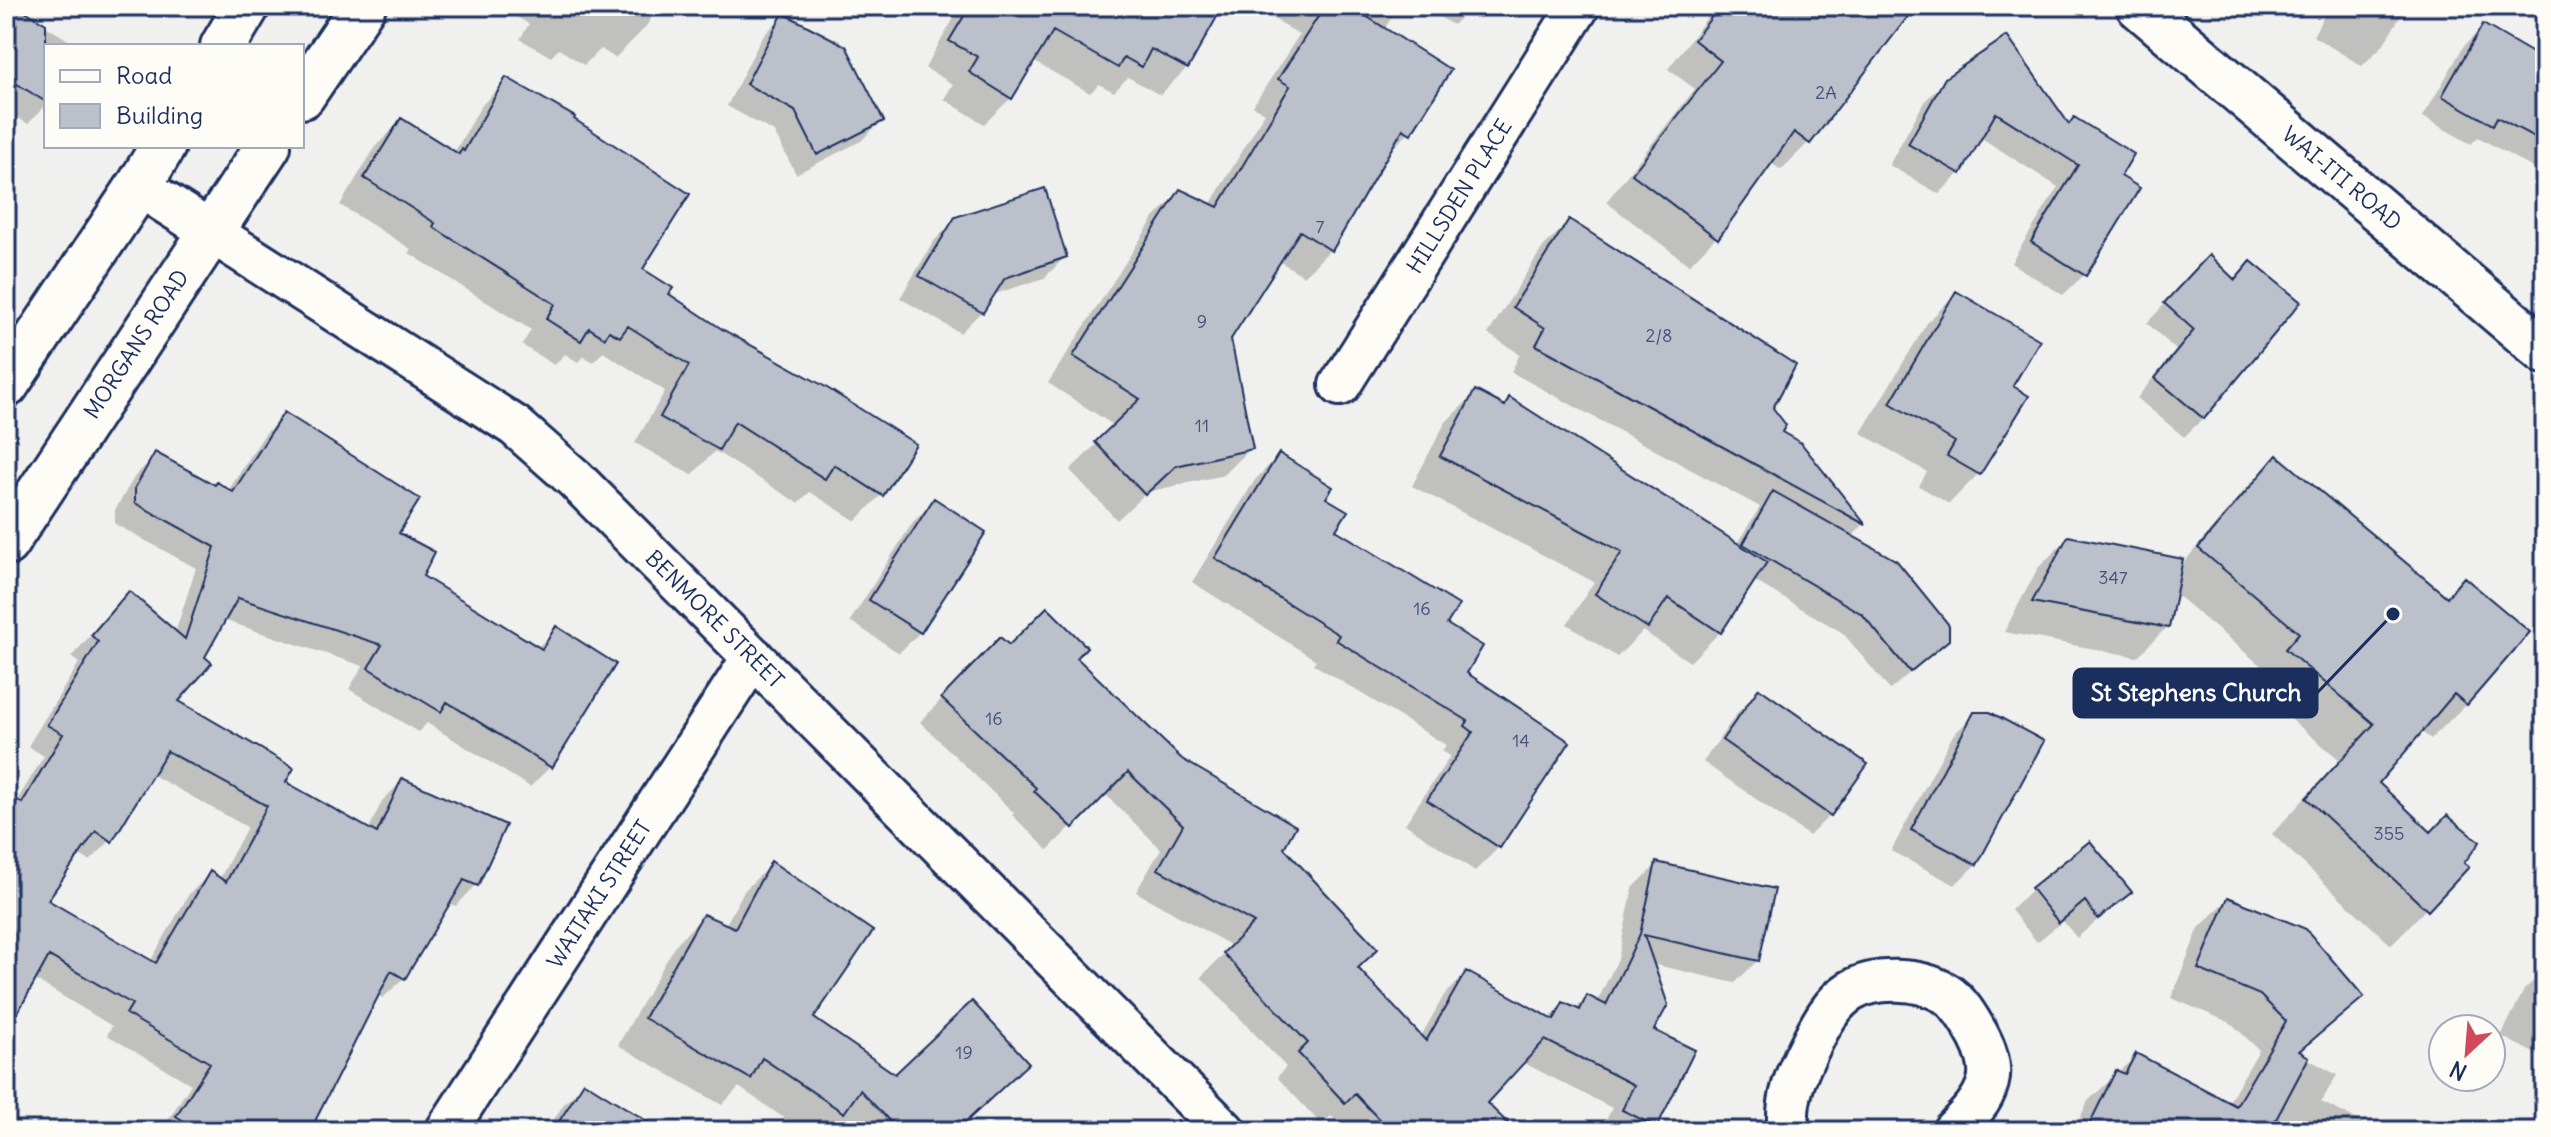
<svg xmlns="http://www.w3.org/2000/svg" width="2551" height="1137" viewBox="0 0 2551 1137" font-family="Delius,sans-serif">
  <rect width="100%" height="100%" fill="#f0f0ee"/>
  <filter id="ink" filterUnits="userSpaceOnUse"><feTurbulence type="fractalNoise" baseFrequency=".0125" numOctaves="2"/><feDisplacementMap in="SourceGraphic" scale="16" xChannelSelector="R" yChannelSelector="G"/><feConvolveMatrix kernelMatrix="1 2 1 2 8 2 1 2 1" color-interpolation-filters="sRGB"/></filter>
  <g filter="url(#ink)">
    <path fill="#0003" fill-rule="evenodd" d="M 6,6 L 13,6 L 78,46 L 46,46 L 46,105 L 28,124 L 6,110 Z
      M 659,6 L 645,28 L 615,58 L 601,49 L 584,65 L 559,49 L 551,57 L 520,39 L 529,24 L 500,7 Z
      M 961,6 L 1220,6 L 1187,68 L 1160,95 L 1128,77 L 1114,92 L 1099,84 L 1090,93 L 1033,61 L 1011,98 L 984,124 L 944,99 L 953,84 L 925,68 Z
      M 1254,6 L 1398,6 L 1384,30 L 1409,132 L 1384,157 L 1330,250 L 1304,276 L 1279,261 L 1229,338 L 1251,448 L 1224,475 L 1147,492 L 1117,520 L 1070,470 L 1115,426 L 1048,383 L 1154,218 L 1181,191 L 1210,205 L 1265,113 L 1253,106 L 1299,35 Z
      M 1422,6 L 1472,6 L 1453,25 Z
      M 1716,6 L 1914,6 L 1809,142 L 1781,170 L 1770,162 L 1716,237 L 1689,265 L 1606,202 L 1695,89 L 1668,69 Z
      M 2329,6 L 2407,6 L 2383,45 L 2362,66 L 2313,36 Z
      M 783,16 L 882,120 L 861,141 L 796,174 L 774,132 L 727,106 L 762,37 Z
      M 2483,27 L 2545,63 L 2545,175 L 2478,137 L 2471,144 L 2423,117 L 2463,47 Z
      M 507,80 L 640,269 L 666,294 L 721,331 L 913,444 L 881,495 L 856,521 L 810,492 L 798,503 L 715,451 L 692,475 L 635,443 L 665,391 L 603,352 L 593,362 L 584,356 L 578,362 L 565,354 L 554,365 L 522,345 L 531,330 L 409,253 L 411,249 L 340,205 L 376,146 L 402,120 L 454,153 L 481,106 Z
      M 1946,80 L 2067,126 L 2118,177 L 2084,275 L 2063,295 L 2011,263 L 2058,187 L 1980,137 L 1960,173 L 1939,194 L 1889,165 L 1924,102 Z
      M 2545,214 L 2545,237 L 2535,231 Z
      M 956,219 L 1065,257 L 1044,278 L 992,295 L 981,312 L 960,333 L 900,298 L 934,241 Z
      M 1569,222 L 1770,408 L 1780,433 L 1800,445 L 1863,525 L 1851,538 L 1947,640 L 1890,690 L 1843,633 L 1753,580 L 1720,632 L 1690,662 L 1643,631 L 1617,657 L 1567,624 L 1594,582 L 1412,486 L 1445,423 L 1475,393 L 1502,407 L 1510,399 L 1736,545 L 1760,507 L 1511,372 L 1520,354 L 1488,334 L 1543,247 Z
      M 2190,277 L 2203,418 L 2184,437 L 2137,398 L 2176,350 L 2147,323 Z
      M 1956,293 L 2010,387 L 2026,397 L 1978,474 L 1949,504 L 1919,486 L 1927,472 L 1861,433 L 1927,323 Z
      M 285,414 L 396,534 L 420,577 L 537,648 L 557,628 L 551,766 L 530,787 L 427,723 L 418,732 L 349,689 L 363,666 L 223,620 L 176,701 L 284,783 L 368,831 L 382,801 L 403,780 L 476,885 L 456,906 L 448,903 L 404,978 L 383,998 L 377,995 L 307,1131 L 161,1131 L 191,1084 L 107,1035 L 112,1026 L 34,979 L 6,1023 L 6,795 L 16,802 L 44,756 L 28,746 L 79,663 L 71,657 L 129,593 L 175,633 L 196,568 L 115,524 L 115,510 L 135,476 L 156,455 L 215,487 L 228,491 L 264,435 ZM 151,774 L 247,827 L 219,880 L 210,874 L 189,894 L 150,962 L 45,900 L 78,854 L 90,861 L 110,841 Z
      M 1279,455 L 1324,498 L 1333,530 L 1445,625 L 1464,673 L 1499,847 L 1475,871 L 1405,824 L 1450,756 L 1442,751 L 1446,745 L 1313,664 L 1316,660 L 1192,582 L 1255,480 Z
      M 2278,458 L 2445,598 L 2464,579 L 2466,704 L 2431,739 L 2420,731 L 2376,783 L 2466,867 L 2391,945 L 2272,834 L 2340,760 L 2251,686 L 2265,669 L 2174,593 L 2167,627 L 2137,657 L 2004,632 L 2038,568 L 2068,538 L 2180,567 L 2242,493 Z
      M 934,501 L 920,632 L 899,653 L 850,621 L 913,522 Z
      M 1009,648 L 1074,658 L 1180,761 L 1281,848 L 1356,968 L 1420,1038 L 1443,997 L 1466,974 L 1548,1020 L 1564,1004 L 1575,1010 L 1587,997 L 1597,1002 L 1618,959 L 1633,888 L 1656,865 L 1758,960 L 1735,983 L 1652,964 L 1655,1126 L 1650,1131 L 1601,1131 L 1612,1108 L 1522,1062 L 1485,1103 L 1513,1131 L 1347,1131 L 1331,1116 L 1321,1124 L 1277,1077 L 1286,1067 L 1201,977 L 1232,946 L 1136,892 L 1161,849 L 1104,793 L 1048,850 L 1012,815 L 1014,813 L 920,722 L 977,662 Z
      M 1759,691 L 1830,815 L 1809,836 L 1703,762 L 1738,712 Z
      M 1975,714 L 1976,864 L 1955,885 L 1891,851 L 1953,735 Z
      M 771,864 L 811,1018 L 955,1131 L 847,1131 L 835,1119 L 823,1131 L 803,1131 L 739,1087 L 722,1105 L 618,1045 L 676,944 L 703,916 L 725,926 L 744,891 Z
      M 2032,889 L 2129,892 L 2077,938 L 2063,921 L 2037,942 L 2011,910 Z
      M 2228,899 L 2361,997 L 2299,1054 L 2337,1075 L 2321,1102 L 2362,1122 L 2357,1131 L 2074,1131 L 2088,1101 L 2137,1055 L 2228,1103 L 2259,1050 L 2231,1023 L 2171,998 L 2199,928 Z
      M 2545,970 L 2545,1059 L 2501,1036 L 2524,990 Z
      M 584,1084 L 659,1131 L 547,1131 L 563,1105 Z
      M 2545,1107 L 2545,1131 L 2533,1131 Z"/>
    <path fill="#bbc0ca" stroke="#1b2f5e" stroke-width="2" fill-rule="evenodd" d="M 6,6 L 17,6 L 46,24 L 46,102 L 6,77 Z
      M 970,6 L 1223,6 L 1188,69 L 1151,49 L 1142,67 L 1124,57 L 1118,68 L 1053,31 L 1012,99 L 969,72 L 978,57 L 949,41 Z
      M 1325,6 L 1350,6 L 1451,70 L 1411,134 L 1403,129 L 1332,251 L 1300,231 L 1231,339 L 1253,449 L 1176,466 L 1145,495 L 1095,442 L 1140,399 L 1073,356 L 1180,189 L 1218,207 L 1290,86 L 1278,79 Z
      M 1720,6 L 1916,6 L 1810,144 L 1794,132 L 1718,239 L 1632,174 L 1721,61 L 1694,40 Z
      M 783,13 L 846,46 L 884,121 L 817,155 L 795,111 L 746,84 Z
      M 2483,24 L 2545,60 L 2545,117 L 2534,137 L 2497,117 L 2493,125 L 2442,96 Z
      M 2007,36 L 2069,124 L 2074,117 L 2134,154 L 2121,176 L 2140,188 L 2086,276 L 2031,242 L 2078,165 L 1996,113 L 1961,174 L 1908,144 L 1945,78 Z
      M 506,77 L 575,117 L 574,119 L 690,194 L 643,269 L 673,288 L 669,294 L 722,329 L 824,386 L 916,444 L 883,496 L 834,465 L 825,479 L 735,422 L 719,450 L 660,417 L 689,365 L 628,326 L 620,337 L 609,331 L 605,338 L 589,328 L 581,341 L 546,319 L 555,304 L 433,227 L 435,223 L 364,178 L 401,118 L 459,154 L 462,149 L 464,151 Z
      M 1045,188 L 1067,257 L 1005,278 L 983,313 L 919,276 L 955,217 Z
      M 1569,219 L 1796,365 L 1773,408 L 1786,425 L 1782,432 L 1801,443 L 1866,525 L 1536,345 L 1545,328 L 1513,307 Z
      M 2209,255 L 2235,280 L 2251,261 L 2301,302 L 2204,419 L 2155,378 L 2194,330 L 2164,303 Z
      M 1956,291 L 2040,340 L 2013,386 L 2029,396 L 1980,475 L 1947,456 L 1955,442 L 1890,403 Z
      M 1475,390 L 1505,406 L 1509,397 L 1767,562 L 1721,633 L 1668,598 L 1648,628 L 1595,594 L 1622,552 L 1440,456 Z
      M 284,412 L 420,499 L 399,533 L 435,552 L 423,576 L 542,649 L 556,626 L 616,664 L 552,768 L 447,702 L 441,712 L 368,668 L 382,645 L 238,598 L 205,657 L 212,663 L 179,701 L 294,768 L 286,782 L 377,833 L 402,778 L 506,825 L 478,886 L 464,880 L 405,979 L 391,971 L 310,1131 L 200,1131 L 176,1116 L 210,1063 L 126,1014 L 132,1004 L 49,956 L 6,1034 L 6,793 L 22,803 L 63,734 L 47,725 L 98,642 L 91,635 L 129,591 L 185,639 L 215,547 L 135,503 L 135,488 L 155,452 L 215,485 L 217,482 L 233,492 ZM 167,751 L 267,806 L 226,882 L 210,871 L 156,963 L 48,900 L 96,831 L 112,842 Z
      M 1279,453 L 1333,487 L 1326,498 L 1348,511 L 1336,530 L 1459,605 L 1447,624 L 1483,646 L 1467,673 L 1570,742 L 1500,848 L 1427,800 L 1473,732 L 1465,726 L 1468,721 L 1336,640 L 1339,635 L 1215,558 Z
      M 2277,455 L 2447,597 L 2464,577 L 2530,632 L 2467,705 L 2454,694 L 2379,783 L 2431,832 L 2447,815 L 2480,842 L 2464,863 L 2469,867 L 2428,911 L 2306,798 L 2374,724 L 2285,649 L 2299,633 L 2198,548 Z
      M 1773,491 L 1897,561 L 1949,625 L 1949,640 L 1910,672 L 1862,614 L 1743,544 Z
      M 934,498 L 986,532 L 921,633 L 869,600 Z
      M 2068,536 L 2183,559 L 2169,628 L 2032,602 Z
      M 1047,607 L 1087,647 L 1077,658 L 1182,759 L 1296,826 L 1284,848 L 1378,949 L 1358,968 L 1426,1041 L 1466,971 L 1554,1020 L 1563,1002 L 1580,1010 L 1587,995 L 1606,1005 L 1640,934 L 1656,862 L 1775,889 L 1759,961 L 1644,935 L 1668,1005 L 1654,1030 L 1695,1050 L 1657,1127 L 1622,1110 L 1634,1085 L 1545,1040 L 1487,1103 L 1516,1131 L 1390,1131 L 1355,1094 L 1345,1103 L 1298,1053 L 1308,1043 L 1223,953 L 1254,923 L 1158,869 L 1183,825 L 1128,772 L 1073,828 L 1034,791 L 1036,788 L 941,698 L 1000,637 L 1009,645 Z
      M 1759,688 L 1868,764 L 1831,816 L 1722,740 Z
      M 1974,712 L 1990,712 L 2044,741 L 1977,865 L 1911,830 Z
      M 2090,841 L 2132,892 L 2098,919 L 2085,901 L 2059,923 L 2031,888 Z
      M 771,861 L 873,931 L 814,1018 L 895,1074 L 972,1001 L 1029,1063 L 956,1131 L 899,1131 L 860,1090 L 844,1113 L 762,1058 L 751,1079 L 644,1018 L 703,914 L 735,928 Z
      M 2228,897 L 2306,929 L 2364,997 L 2299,1051 L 2309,1057 L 2273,1125 L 2284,1131 L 2086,1131 L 2116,1070 L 2125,1074 L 2136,1053 L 2236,1106 L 2286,1021 L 2260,995 L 2198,969 Z
      M 584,1082 L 663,1131 L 553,1131 Z"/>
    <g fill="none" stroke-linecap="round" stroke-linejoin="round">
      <defs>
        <path id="street" d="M 139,186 L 515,426 L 575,479 L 1225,1131
          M 1340,385 L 1579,6
          M 446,1131 L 753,657
          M 1789,1131 C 1784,1100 1797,1071 1811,1044 C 1820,1026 1832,1002 1851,991 C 1876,976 1919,978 1945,993 C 1959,1001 1970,1021 1978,1035 C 1985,1048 1992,1067 1988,1082 C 1983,1102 1966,1118 1953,1131"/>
        <path id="secondary" d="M 2139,6 L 2545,351
          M 223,46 L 247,6
          M 302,96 L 363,6
          M 6,385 L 139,186 L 163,146
          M 6,543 L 268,146"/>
      </defs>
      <use href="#street" stroke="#1b2f5e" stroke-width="46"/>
      <use href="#secondary" stroke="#1b2f5e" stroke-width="50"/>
      <use href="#street" stroke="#fdfcf7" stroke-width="40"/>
      <use href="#secondary" stroke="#fdfcf7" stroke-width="44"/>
    </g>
  </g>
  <g text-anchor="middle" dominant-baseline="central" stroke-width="8" stroke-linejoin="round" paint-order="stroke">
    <g font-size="18" fill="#435379">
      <text x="1826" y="92">2A</text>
      <text x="1320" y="226">7</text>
      <text x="1202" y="321">9</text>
      <text x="1659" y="335">2/8</text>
      <text x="1202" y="425">11</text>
      <text x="2113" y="577">347</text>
      <text x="1422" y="608">16</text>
      <text x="994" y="718">16</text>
      <text x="1521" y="740">14</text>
      <text x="2389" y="833">355</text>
      <text x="964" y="1052">19</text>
    </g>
    <g font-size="22" fill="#1b2f5e" stroke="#fdfcf7">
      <text transform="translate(2342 178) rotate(40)">WAI-ITI ROAD</text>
      <text transform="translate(1459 196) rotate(-58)">HILLSDEN PLACE</text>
      <text transform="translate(136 344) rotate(-57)">MORGANS ROAD</text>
      <text transform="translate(715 619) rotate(45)">BENMORE STREET</text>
      <text transform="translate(599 894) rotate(-57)">WAITAKI STREET</text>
    </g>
  </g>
  <path fill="none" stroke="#1b2f5e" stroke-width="3" d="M2393 614L2317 693"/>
  <circle fill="#1b2f5e" stroke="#fdfcf7" stroke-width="3" cx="2393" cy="614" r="8"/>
  <rect fill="#1b2f5e" stroke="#1b2f5e" stroke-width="3" x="2074" y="669" width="243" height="48" rx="8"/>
  <g font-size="24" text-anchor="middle" font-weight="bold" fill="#fff">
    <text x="2196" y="701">St Stephens Church</text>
  </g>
  <rect width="2551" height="1137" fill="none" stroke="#fdfcf7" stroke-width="32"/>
  <rect x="16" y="16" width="2519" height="1105" fill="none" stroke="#1b2f5e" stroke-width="3" filter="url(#ink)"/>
  <rect x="44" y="44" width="260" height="104" fill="#fdfcf7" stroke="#a3aaba" stroke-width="2"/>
  <rect x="60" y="70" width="40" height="12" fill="#fdfcf7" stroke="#a3aaba" stroke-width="2"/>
  <text x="116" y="84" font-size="24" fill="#1b2f5e">Road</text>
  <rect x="60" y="104" width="40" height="24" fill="#bbc0ca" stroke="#a3aaba" stroke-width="2"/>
  <text x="116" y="124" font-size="24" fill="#1b2f5e">Building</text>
  <g transform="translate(2467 1053) rotate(206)"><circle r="38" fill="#fdfcf7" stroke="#a3aaba" stroke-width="2"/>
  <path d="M0-6L14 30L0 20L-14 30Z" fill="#d1495b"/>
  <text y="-12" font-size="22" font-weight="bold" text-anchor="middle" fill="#1b2f5e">N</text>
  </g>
</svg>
